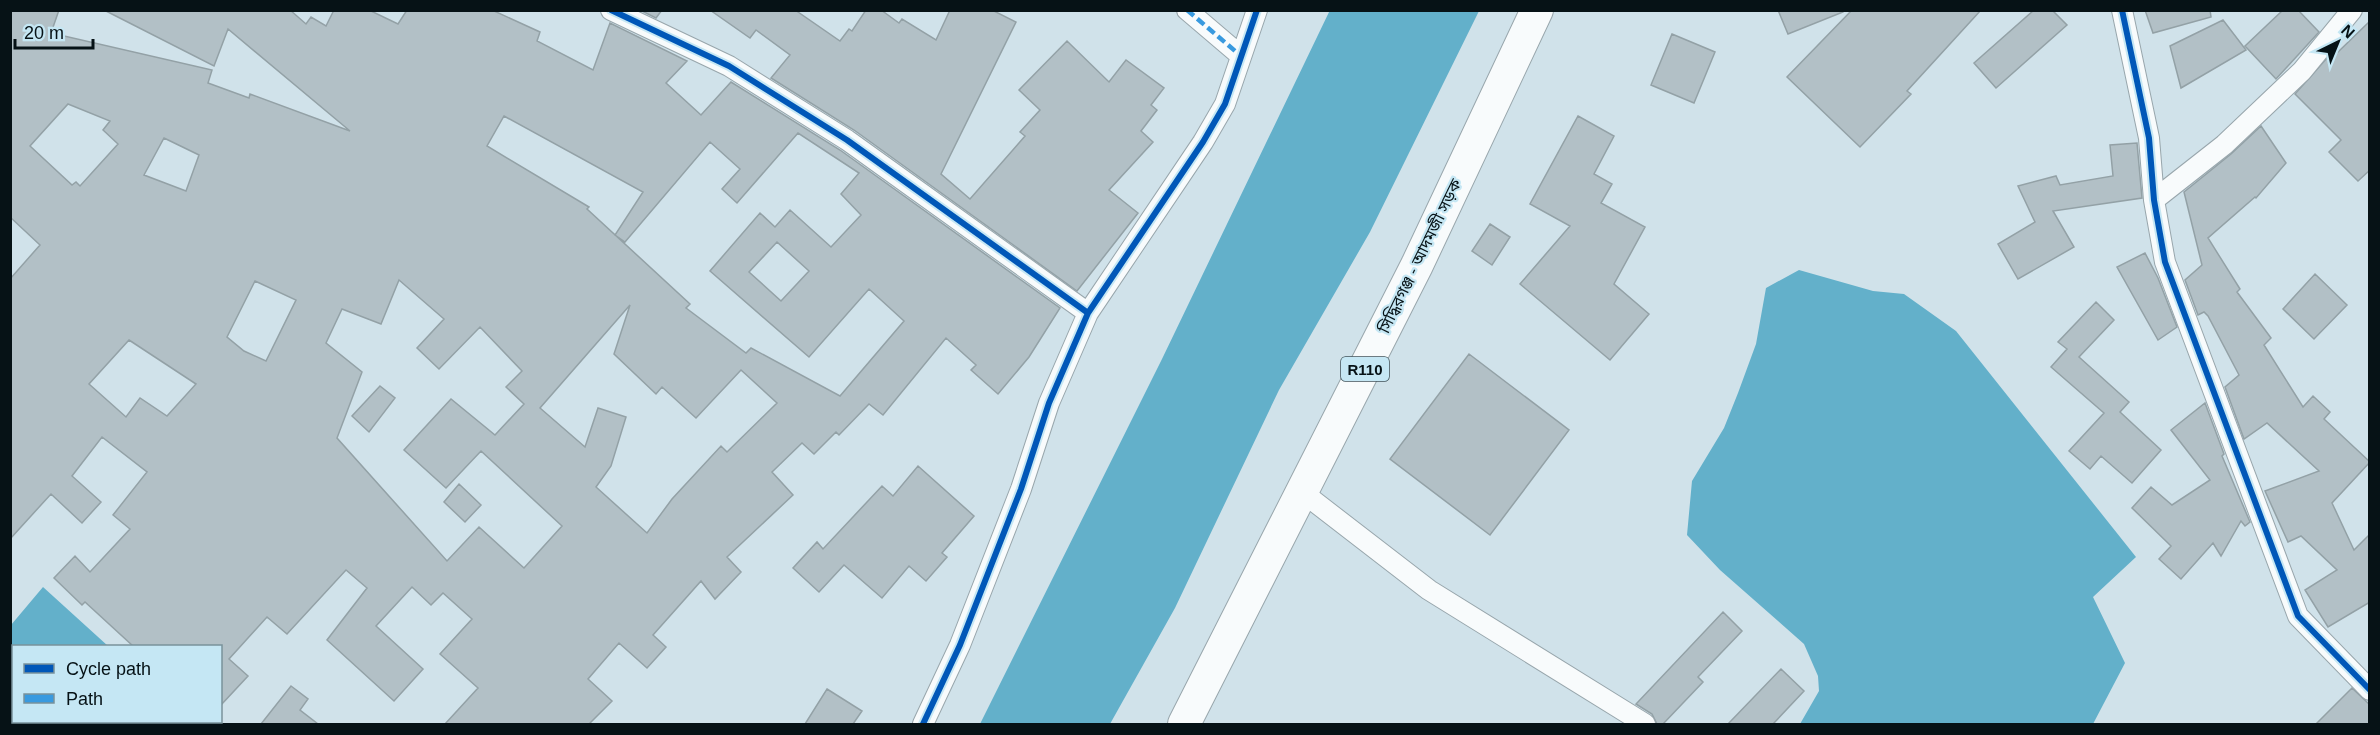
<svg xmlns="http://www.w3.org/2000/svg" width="2380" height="735" viewBox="0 0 2380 735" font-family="Helvetica,'Noto Sans Bengali',sans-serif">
  <rect width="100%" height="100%" fill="#d0e2ea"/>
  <path fill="#63b0ca" d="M 1330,10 L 1479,11 L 1370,232 L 1279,390 L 1175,608 L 1110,724 L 980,724 L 1162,359 Z
    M 1799,270 L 1873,291 L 1904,294 L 1956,331 L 2136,557 L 2093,597 L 2125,663 L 2093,724 L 1800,724 L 1819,691 L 1818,676 L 1804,644 L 1720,570 L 1687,535 L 1692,481 L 1724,428 L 1738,393 L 1756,344 L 1766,288 Z
    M 43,587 L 108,646 L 14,646 L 14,722 L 90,722 L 87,724 L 11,724 L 11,625 Z"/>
  <path fill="#b2c0c6" stroke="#93a1a6" stroke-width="1.5" fill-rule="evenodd" d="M 10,10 L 59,10 L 51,33 L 212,70 L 208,83 L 249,98 L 250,94 L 350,131 L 228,29 L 214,66 L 104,10 L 290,10 L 306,24 L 311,17 L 326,26 L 334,10 L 369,10 L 398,24 L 407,10 L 492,10 L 540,32 L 537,41 L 593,70 L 610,23 L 687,61 L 666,83 L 701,115 L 731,82 L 840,150 L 1060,308 L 1029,357 L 998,394 L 971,370 L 976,365 L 946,338 L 883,415 L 869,404 L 839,435 L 836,432 L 814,454 L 802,443 L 772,472 L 793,495 L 727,557 L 741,572 L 715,599 L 701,581 L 653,635 L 666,647 L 647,668 L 619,643 L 588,679 L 612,701 L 589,724 L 445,724 L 478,688 L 440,654 L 472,619 L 443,593 L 431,605 L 412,587 L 376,626 L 423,669 L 394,701 L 327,640 L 367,588 L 346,570 L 287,634 L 267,617 L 229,659 L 248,676 L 220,706 L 220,646 L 133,646 L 85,602 L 82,605 L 54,578 L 75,556 L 90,572 L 130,529 L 113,515 L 147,472 L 102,437 L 72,476 L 101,502 L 82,523 L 51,494 L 10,539 L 10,279 L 40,245 L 10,217 ZM 68,104 L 110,121 L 103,130 L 118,144 L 80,186 L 76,182 L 72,185 L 30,146 ZM 504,116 L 643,192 L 615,235 L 625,242 L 710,142 L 740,169 L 722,189 L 737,203 L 798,133 L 859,173 L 841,194 L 861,215 L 831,247 L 790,210 L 775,227 L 760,213 L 710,271 L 809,357 L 869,289 L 904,321 L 840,396 L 751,348 L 746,353 L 686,308 L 690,304 L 587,209 L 589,207 L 487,146 ZM 164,138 L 199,155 L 186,191 L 144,175 ZM 777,242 L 809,271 L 781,301 L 749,272 ZM 399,280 L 444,319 L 417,348 L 439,369 L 480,327 L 522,371 L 506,387 L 524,404 L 495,435 L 451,399 L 404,450 L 446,488 L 481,451 L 562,526 L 524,568 L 479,527 L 447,561 L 337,438 L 362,372 L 326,343 L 342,309 L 381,324 ZM 255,281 L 296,300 L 266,361 L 244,351 L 227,337 ZM 630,305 L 614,354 L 656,394 L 662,387 L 696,418 L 741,370 L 777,403 L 727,452 L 721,446 L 672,499 L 647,533 L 596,487 L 611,466 L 626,417 L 598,408 L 585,447 L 540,408 ZM 129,340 L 196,384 L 167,416 L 140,398 L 126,417 L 89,384 Z
    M 640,10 L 662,10 L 656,18 Z
    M 710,10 L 795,10 L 840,41 L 849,29 L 852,31 L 866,10 L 881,10 L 899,23 L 902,19 L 936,40 L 950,10 L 992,10 L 1016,22 L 941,174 L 970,199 L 1025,136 L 1020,132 L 1040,110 L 1019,90 L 1067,41 L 1109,82 L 1126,60 L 1164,88 L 1151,105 L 1157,110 L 1141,131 L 1153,142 L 1109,190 L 1138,213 L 1077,291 L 854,130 L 771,78 L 790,55 L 756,30 L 750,38 Z
    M 1778,10 L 1843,10 L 1843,12 L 1788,34 Z
    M 1852,10 L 1981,10 L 1907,91 L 1911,94 L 1860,147 L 1787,77 Z
    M 2034,10 L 2052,10 L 2067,25 L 1996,88 L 1974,63 Z
    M 2145,10 L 2210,10 L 2211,17 L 2153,33 Z
    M 2283,10 L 2298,10 L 2319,32 L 2276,79 L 2245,46 Z
    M 2223,20 L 2246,50 L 2181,88 L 2170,46 Z
    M 2370,21 L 2370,170 L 2358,181 L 2329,152 L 2341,140 L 2295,94 L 2335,49 L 2338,52 Z
    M 1672,34 L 1715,52 L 1694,103 L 1651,85 Z
    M 1578,116 L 1614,136 L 1594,174 L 1612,184 L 1601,203 L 1645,227 L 1614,284 L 1649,314 L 1610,360 L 1520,284 L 1570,226 L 1530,204 Z
    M 2261,126 L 2286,163 L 2256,198 L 2255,197 L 2208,238 L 2240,289 L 2237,292 L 2271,338 L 2264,345 L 2303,407 L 2313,396 L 2330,412 L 2324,419 L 2370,462 L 2332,503 L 2354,550 L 2370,534 L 2370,602 L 2328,627 L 2305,590 L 2337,570 L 2301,536 L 2288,542 L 2265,491 L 2319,471 L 2267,423 L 2244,439 L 2225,387 L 2239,375 L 2208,316 L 2204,312 L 2198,315 L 2185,280 L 2202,265 L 2184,192 L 2231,154 Z
    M 2137,143 L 2142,198 L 2053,211 L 2074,247 L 2018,279 L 1998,244 L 2035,222 L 2018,186 L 2056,176 L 2060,185 L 2113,176 L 2110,145 Z
    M 1490,224 L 1510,237 L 1492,265 L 1472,251 Z
    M 2145,253 L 2158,278 L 2177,327 L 2158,340 L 2117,267 Z
    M 2315,274 L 2347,305 L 2314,339 L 2283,309 Z
    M 2096,302 L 2114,320 L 2079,357 L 2129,402 L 2120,412 L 2161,450 L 2132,483 L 2101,456 L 2090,469 L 2069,451 L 2104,413 L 2051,367 L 2067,349 L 2058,342 Z
    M 1469,354 L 1569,430 L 1490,535 L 1390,459 Z
    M 380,386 L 395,398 L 369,432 L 352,416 Z
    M 2205,403 L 2224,454 L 2222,456 L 2250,522 L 2245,526 L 2241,521 L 2221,556 L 2213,543 L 2181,579 L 2159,559 L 2171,546 L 2132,508 L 2151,487 L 2172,505 L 2210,480 L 2171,430 Z
    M 918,466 L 974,516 L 942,553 L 947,557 L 926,581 L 909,566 L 882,598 L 844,565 L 819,592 L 793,568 L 817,542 L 823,549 L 882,486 L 893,496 Z
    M 459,484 L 481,505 L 465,522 L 444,502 Z
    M 1723,612 L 1742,631 L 1698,677 L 1703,682 L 1663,724 L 1657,724 L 1652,714 L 1636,704 Z
    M 1781,669 L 1804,691 L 1773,724 L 1728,724 Z
    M 291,686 L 308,699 L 300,710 L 318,724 L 261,724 Z
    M 2352,688 L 2370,705 L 2370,724 L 2316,724 Z
    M 827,689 L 862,711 L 853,724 L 805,724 Z"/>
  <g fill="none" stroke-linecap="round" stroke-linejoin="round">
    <defs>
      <path id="minor" d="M 611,10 L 729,66 L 847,140 L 1088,313
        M 1187,10 L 1241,56
        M 2122,10 L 2149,138 L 2154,200 L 2165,262 L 2298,616 L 2370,690
        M 2154,200 L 2224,145 L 2302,71 L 2352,10
        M 1302,492 L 1429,590 L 1645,724
        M 923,724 L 960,645 L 1021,489 L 1049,403 L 1088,313 L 1203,142 L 1225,104 L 1257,10"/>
      <path id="primary" d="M 1184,724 L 1417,265 L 1537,10"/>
    </defs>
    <use href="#minor" stroke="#98a6ac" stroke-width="22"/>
    <use href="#primary" stroke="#98a6ac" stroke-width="34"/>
    <use href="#minor" stroke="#f8fbfc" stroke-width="20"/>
    <use href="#primary" stroke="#f8fbfc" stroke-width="32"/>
    <path stroke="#399adf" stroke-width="4.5" stroke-dasharray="9 4.5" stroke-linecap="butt" d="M 1187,10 L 1241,56"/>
    <defs>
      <path id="cycleway" d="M 611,10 L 729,66 L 847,140 L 1088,313
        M 2122,10 L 2149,138 L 2154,200 L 2165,262 L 2298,616 L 2370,690
        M 923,724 L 960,645 L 1021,489 L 1049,403 L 1088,313 L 1203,142 L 1225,104 L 1257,10"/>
    </defs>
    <use href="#cycleway" stroke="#c5e7f4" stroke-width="10"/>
    <use href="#cycleway" stroke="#0057b8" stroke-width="6"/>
  </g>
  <g text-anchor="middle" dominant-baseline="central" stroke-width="4.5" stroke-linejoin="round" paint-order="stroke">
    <rect fill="#c5e7f4" stroke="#3f5259" stroke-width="1.5" x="1341" y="357" width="48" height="24" rx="4.5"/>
    <g font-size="15" font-weight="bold" fill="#061216">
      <text x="1365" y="369">R110</text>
    </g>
    <g font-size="16" fill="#061216" stroke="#c5e7f4">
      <text transform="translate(1420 256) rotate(-64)">সিদ্ধিরগঞ্জ - আদমজী সড়ক</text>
    </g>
  </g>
  <rect width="2380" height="735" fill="none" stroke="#061216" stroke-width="24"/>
  <rect x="12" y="645" width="210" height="78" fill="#c5e7f4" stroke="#79929b" stroke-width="1.5"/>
  <rect x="24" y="664" width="30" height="9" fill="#0057b8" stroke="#79929b" stroke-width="1.5"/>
  <text x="66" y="675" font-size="18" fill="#061216">Cycle path</text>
  <rect x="24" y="694" width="30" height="9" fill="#399adf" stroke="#79929b" stroke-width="1.5"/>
  <text x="66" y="705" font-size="18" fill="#061216">Path</text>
  <g transform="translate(2338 42) rotate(43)" stroke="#c5e7f4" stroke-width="4.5" paint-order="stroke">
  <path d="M0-4.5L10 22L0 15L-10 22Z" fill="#061216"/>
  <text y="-9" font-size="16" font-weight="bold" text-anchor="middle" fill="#061216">N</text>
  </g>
  <path d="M15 39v9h78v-9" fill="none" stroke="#061216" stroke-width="3"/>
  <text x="24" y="39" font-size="18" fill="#061216" stroke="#c5e7f4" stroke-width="4.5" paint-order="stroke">20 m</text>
</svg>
